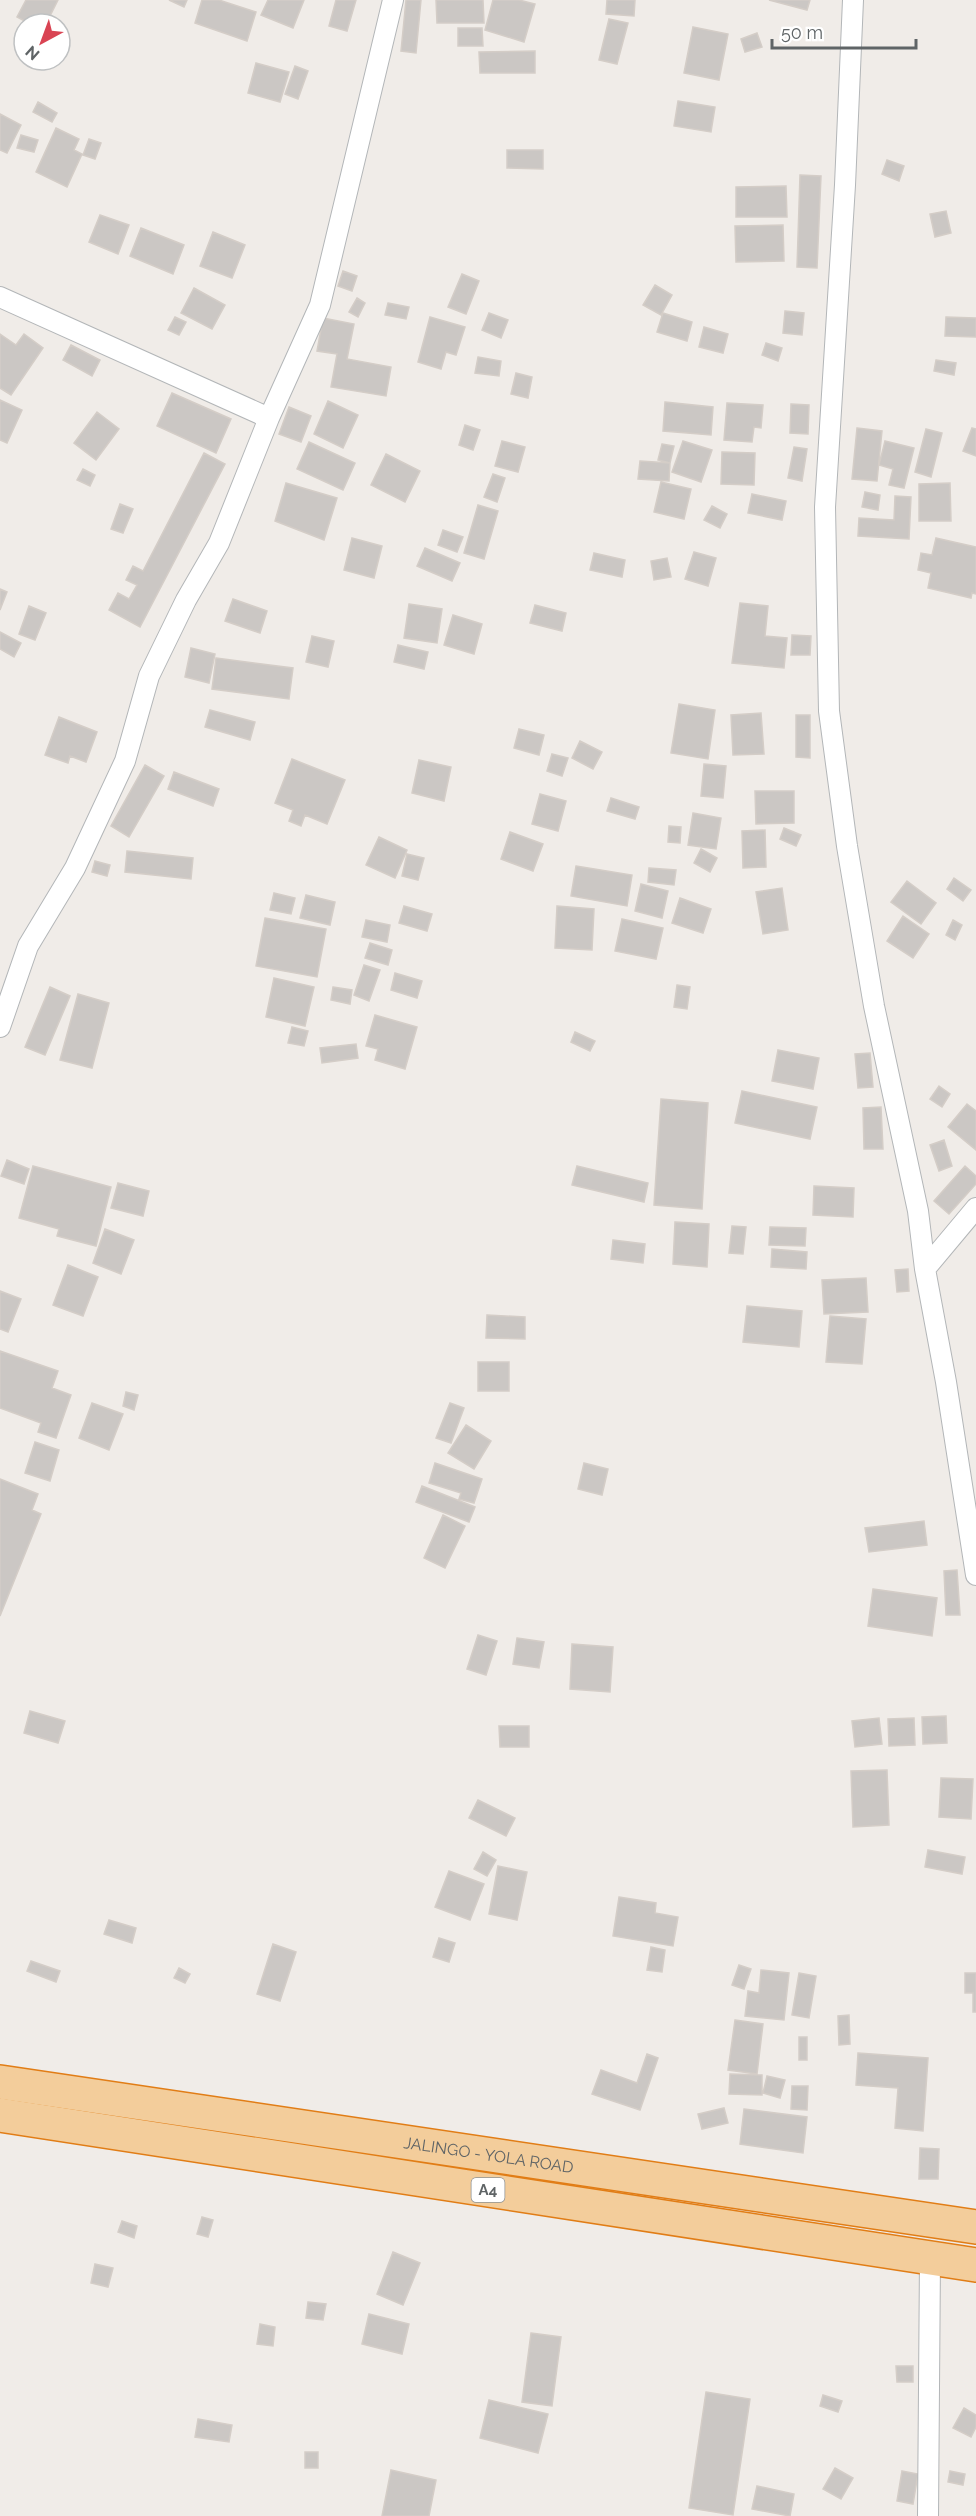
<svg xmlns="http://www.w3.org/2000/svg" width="976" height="2516" viewBox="0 0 976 2516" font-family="Raleway,sans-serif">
  <rect width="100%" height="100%" fill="#f0ece8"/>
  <path fill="#cbc7c4" stroke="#d4cdc7" stroke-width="1.5" d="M 26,0 L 58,0 L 46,24 L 30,24 L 17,17 Z
    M 169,0 L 187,0 L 184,7 Z
    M 202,0 L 219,0 L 256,12 L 247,41 L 195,23 Z
    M 268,0 L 304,0 L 293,28 L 261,15 Z
    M 336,0 L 356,0 L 347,31 L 329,26 Z
    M 406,0 L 421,0 L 416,53 L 401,51 Z
    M 436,0 L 483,0 L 484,23 L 437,23 Z
    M 493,0 L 519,0 L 535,4 L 524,42 L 485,30 Z
    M 607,0 L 635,0 L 634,16 L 606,14 Z
    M 769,0 L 810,0 L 807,10 Z
    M 609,19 L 628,23 L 617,64 L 599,60 Z
    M 693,27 L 728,34 L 719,80 L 684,73 Z
    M 458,28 L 482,28 L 483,46 L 458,46 Z
    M 757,33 L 762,47 L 745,52 L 741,39 Z
    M 535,51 L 535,73 L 480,73 L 479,52 Z
    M 256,63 L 289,72 L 280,102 L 248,93 Z
    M 295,66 L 308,71 L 298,99 L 285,94 Z
    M 678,101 L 715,107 L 711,132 L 674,126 Z
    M 38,102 L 57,113 L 52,122 L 33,112 Z
    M 0,114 L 21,125 L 7,153 L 0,150 Z
    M 56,128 L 79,139 L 74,150 L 82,154 L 67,187 L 36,172 Z
    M 21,135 L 38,140 L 34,152 L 17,148 Z
    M 89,139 L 101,143 L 95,159 L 83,155 Z
    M 507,150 L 543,150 L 543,169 L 507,168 Z
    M 887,160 L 904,166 L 899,181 L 882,174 Z
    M 800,175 L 821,176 L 817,268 L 797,267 Z
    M 786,186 L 787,217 L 736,217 L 736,187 Z
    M 946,211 L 951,233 L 935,237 L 930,214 Z
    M 100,215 L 129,225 L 118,254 L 89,242 Z
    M 783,225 L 784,261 L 736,262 L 735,226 Z
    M 141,228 L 184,245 L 173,274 L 130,256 Z
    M 213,232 L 245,245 L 232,278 L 200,266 Z
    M 343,271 L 357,276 L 352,291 L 338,286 Z
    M 462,274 L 479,281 L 466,314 L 448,307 Z
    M 655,285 L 672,295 L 661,315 L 643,305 Z
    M 194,288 L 225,305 L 212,329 L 181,313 Z
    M 357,298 L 365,303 L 358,317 L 349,312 Z
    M 388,303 L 409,307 L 406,319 L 385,315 Z
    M 785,311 L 804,313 L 802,335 L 783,333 Z
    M 489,313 L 508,320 L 501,338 L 482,330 Z
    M 663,313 L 692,322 L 687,341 L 657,332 Z
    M 175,317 L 186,322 L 179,335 L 168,330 Z
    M 430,317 L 465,327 L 456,355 L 446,352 L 441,369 L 418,362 Z
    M 946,317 L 976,318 L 976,337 L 945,336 Z
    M 323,318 L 354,324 L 347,359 L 391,367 L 386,396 L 331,387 L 337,354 L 317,351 Z
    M 704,327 L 728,334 L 723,353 L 699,347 Z
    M 0,334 L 16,345 L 24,334 L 43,348 L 11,395 L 0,388 Z
    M 766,343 L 782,348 L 778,361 L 762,355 Z
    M 71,345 L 100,360 L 92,376 L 63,360 Z
    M 478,357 L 501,361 L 499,376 L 475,373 Z
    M 936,360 L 956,363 L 954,375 L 934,371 Z
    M 516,373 L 532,377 L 528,398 L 511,394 Z
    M 172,393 L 231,419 L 216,453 L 157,426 Z
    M 0,400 L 22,410 L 7,443 L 0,440 Z
    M 328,401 L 358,415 L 343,448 L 314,434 Z
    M 665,402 L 713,407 L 711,435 L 663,431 Z
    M 727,403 L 763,405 L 761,428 L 754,427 L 752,442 L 724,440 Z
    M 791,404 L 809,405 L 808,434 L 790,433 Z
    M 289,407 L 311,416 L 301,442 L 279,434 Z
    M 97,412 L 119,429 L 96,460 L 74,443 Z
    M 465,425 L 480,430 L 473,450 L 459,445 Z
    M 857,428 L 882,431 L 877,481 L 852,479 Z
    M 972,428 L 976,429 L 976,456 L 963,451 Z
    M 926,429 L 942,433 L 931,477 L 915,472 Z
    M 502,441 L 525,447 L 518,472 L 495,466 Z
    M 683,441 L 712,450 L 701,482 L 672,472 Z
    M 885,441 L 914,448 L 904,488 L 889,485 L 893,469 L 879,465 Z
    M 309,442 L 355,463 L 343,490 L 297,469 Z
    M 662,444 L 674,446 L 670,463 L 658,460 Z
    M 794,447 L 807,449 L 802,481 L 788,478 Z
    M 722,452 L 755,453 L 754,485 L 721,484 Z
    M 204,453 L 225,464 L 140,627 L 109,610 L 118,593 L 129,599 L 137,585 L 126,580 L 133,566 L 143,571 Z
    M 386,454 L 420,471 L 405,502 L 371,485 Z
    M 640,461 L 670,463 L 669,481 L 638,479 Z
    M 83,469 L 95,475 L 90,486 L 77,480 Z
    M 493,474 L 505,478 L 497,502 L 484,497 Z
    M 661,482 L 691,489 L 684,519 L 654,512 Z
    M 286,483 L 337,498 L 324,540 L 275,521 Z
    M 950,483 L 951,521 L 919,521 L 919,484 Z
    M 865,492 L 880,495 L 878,510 L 862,507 Z
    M 752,494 L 786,501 L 782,520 L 748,513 Z
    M 895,496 L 911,497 L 909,539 L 858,536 L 859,518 L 894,520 Z
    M 120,504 L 133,509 L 123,533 L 111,529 Z
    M 478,505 L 498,511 L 484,559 L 464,553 Z
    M 712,506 L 727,514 L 720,528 L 704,520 Z
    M 443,530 L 463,537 L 457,552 L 438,545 Z
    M 352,538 L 382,546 L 374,578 L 344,570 Z
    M 936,538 L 976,547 L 976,594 L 972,593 L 971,598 L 928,588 L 931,573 L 918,570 L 921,553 L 932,555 Z
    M 425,548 L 460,563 L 452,581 L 417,566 Z
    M 694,552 L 716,558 L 708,586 L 685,579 Z
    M 594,553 L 625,560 L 622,577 L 590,570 Z
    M 667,558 L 671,577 L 654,580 L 651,561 Z
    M 0,589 L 7,592 L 0,610 Z
    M 233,599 L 267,611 L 260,633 L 225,621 Z
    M 740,603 L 768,606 L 765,636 L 787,638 L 784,668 L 732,663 Z
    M 409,604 L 442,609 L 437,643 L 404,638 Z
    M 535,605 L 566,613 L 562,631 L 530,623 Z
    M 29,606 L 46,613 L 35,640 L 19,634 Z
    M 453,615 L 482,624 L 474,654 L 444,645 Z
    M 0,632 L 21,643 L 14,657 L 0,649 Z
    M 792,635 L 811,636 L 810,655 L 791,655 Z
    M 312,636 L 334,641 L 328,667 L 306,662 Z
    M 398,645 L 428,652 L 424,669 L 394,662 Z
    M 191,648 L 215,654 L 209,683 L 185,677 Z
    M 216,658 L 293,668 L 289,699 L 212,689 Z
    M 679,704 L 715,710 L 708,759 L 671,753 Z
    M 210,710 L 255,722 L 250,740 L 205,727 Z
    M 761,713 L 764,754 L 733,755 L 731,715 Z
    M 796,715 L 810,715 L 810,758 L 796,757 Z
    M 59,717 L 97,732 L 86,762 L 70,756 L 68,763 L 45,755 Z
    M 519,729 L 544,735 L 539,755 L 514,748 Z
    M 580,741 L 602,752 L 593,769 L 572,758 Z
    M 552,754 L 568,758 L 562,776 L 547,771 Z
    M 292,759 L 345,780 L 327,824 L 305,815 L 301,826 L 289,821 L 293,810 L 275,803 Z
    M 419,760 L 451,767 L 444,801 L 412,793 Z
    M 704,764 L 726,766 L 723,798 L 701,796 Z
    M 145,765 L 164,776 L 129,837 L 111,826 Z
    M 174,772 L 219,789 L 213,806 L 168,789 Z
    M 755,791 L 794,791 L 794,823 L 756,824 Z
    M 540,794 L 566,801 L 558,831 L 532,824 Z
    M 611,798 L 639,807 L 635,819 L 607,811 Z
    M 693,813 L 721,818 L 716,849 L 688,845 Z
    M 669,826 L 681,827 L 680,843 L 668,842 Z
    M 784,828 L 801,835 L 796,846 L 780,839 Z
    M 765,830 L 766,867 L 743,868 L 742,831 Z
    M 510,832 L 543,844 L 533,871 L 501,859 Z
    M 379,837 L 407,850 L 395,878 L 366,865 Z
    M 701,849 L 717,858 L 710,872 L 694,863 Z
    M 127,851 L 193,858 L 191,879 L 125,872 Z
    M 407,854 L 424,858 L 418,880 L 402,876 Z
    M 95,861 L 110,865 L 107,876 L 92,872 Z
    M 576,866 L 632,875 L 627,906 L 571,896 Z
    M 649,868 L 676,870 L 674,885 L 648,882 Z
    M 954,878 L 971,890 L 963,901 L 947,889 Z
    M 907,881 L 936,903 L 921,924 L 891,902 Z
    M 641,884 L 668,891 L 662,918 L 635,911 Z
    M 782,888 L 788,930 L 763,934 L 756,892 Z
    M 274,893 L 295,898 L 291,914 L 270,910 Z
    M 306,895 L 335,902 L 330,925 L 300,918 Z
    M 680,898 L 711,909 L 703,933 L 672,923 Z
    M 404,906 L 432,914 L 427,931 L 399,923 Z
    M 557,906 L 594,909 L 592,950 L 555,948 Z
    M 903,916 L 929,934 L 913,958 L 887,941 Z
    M 265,918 L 326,929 L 317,977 L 256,966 Z
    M 622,919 L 663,928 L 656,959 L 615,951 Z
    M 366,920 L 390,925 L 387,942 L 362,937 Z
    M 953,920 L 962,925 L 955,940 L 946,935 Z
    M 370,943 L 392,950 L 388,965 L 365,958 Z
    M 364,965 L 380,970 L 369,1001 L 354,995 Z
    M 395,973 L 422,981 L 417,998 L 391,990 Z
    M 274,978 L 314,987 L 305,1026 L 266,1017 Z
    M 677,985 L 690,987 L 687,1009 L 674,1007 Z
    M 50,987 L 70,996 L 45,1055 L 25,1047 Z
    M 333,987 L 352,990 L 350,1004 L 331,1000 Z
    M 78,994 L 109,1003 L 92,1068 L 60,1060 Z
    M 375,1015 L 417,1027 L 405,1069 L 375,1060 L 378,1049 L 366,1046 Z
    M 292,1027 L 308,1031 L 304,1046 L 288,1043 Z
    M 575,1032 L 595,1041 L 590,1051 L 571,1042 Z
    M 356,1044 L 358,1058 L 322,1063 L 320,1048 Z
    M 778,1050 L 819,1058 L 813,1089 L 772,1081 Z
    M 870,1053 L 873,1087 L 858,1088 L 855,1054 Z
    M 939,1086 L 950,1094 L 942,1107 L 930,1099 Z
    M 742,1091 L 817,1107 L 810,1139 L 735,1123 Z
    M 661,1099 L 708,1103 L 702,1209 L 654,1205 Z
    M 967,1104 L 976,1111 L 976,1150 L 948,1127 Z
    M 881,1107 L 883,1149 L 864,1149 L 863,1108 Z
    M 944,1140 L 952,1166 L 939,1171 L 930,1145 Z
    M 7,1160 L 29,1169 L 24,1184 L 1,1176 Z
    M 33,1166 L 111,1187 L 96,1246 L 57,1236 L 59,1229 L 19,1218 Z
    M 577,1166 L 648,1183 L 644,1202 L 572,1185 Z
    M 965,1166 L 976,1176 L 976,1184 L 949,1214 L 934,1201 Z
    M 118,1183 L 149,1191 L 143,1216 L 111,1208 Z
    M 814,1186 L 854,1188 L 853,1217 L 813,1215 Z
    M 675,1222 L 709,1224 L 707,1267 L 673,1264 Z
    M 732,1226 L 746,1227 L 743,1254 L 729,1253 Z
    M 770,1227 L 806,1228 L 805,1246 L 769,1245 Z
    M 105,1229 L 134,1240 L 121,1274 L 93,1263 Z
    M 613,1240 L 645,1244 L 643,1263 L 611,1259 Z
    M 772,1249 L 807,1252 L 806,1269 L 771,1267 Z
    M 68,1265 L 98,1277 L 83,1316 L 53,1305 Z
    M 908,1269 L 909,1291 L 897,1292 L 895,1270 Z
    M 866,1278 L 868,1312 L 824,1314 L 822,1280 Z
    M 0,1291 L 21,1299 L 8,1332 L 0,1329 Z
    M 747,1306 L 802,1311 L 799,1347 L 743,1342 Z
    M 487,1315 L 525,1317 L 525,1339 L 486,1338 Z
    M 830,1316 L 866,1319 L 862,1364 L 826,1362 Z
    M 0,1351 L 58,1371 L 52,1388 L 71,1395 L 56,1438 L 38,1432 L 41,1423 L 0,1408 Z
    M 478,1362 L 509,1362 L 509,1391 L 478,1391 Z
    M 126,1392 L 138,1395 L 134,1410 L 123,1406 Z
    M 92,1403 L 123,1414 L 109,1450 L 79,1438 Z
    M 450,1403 L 464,1408 L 451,1443 L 436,1438 Z
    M 466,1425 L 491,1441 L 474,1469 L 448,1453 Z
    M 35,1442 L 59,1450 L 50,1481 L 25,1473 Z
    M 435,1463 L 482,1479 L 474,1503 L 459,1499 L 461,1493 L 429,1483 Z
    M 584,1463 L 608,1469 L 602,1495 L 578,1489 Z
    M 0,1479 L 38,1494 L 32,1510 L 41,1514 L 0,1616 Z
    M 422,1486 L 475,1507 L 469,1522 L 416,1502 Z
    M 443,1515 L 465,1526 L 445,1568 L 424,1558 Z
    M 924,1521 L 927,1545 L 869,1552 L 865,1528 Z
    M 957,1570 L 960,1615 L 946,1615 L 944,1571 Z
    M 873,1589 L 937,1598 L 932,1636 L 868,1626 Z
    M 478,1635 L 497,1641 L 486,1675 L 467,1669 Z
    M 517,1638 L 544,1642 L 539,1668 L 513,1664 Z
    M 572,1644 L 613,1647 L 610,1692 L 570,1689 Z
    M 30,1711 L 65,1721 L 58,1743 L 24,1733 Z
    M 946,1716 L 947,1743 L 923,1744 L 922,1717 Z
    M 879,1718 L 882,1744 L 855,1747 L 852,1721 Z
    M 914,1718 L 915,1745 L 889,1746 L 888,1719 Z
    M 499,1726 L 529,1726 L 529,1747 L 500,1747 Z
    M 887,1770 L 889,1825 L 853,1827 L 851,1771 Z
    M 941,1778 L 973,1779 L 971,1819 L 939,1817 Z
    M 478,1800 L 515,1818 L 506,1836 L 469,1818 Z
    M 928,1850 L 965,1857 L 962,1874 L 925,1867 Z
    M 483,1852 L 496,1860 L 487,1876 L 474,1869 Z
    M 498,1866 L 527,1872 L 517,1920 L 489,1914 Z
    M 449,1871 L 484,1884 L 470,1920 L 435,1907 Z
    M 619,1897 L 656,1903 L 655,1913 L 678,1917 L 673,1946 L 613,1936 Z
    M 109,1920 L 136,1928 L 132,1943 L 104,1934 Z
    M 439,1938 L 455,1943 L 449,1962 L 433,1957 Z
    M 273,1944 L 296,1952 L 280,2001 L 257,1994 Z
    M 651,1947 L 665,1950 L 662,1972 L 647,1970 Z
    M 31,1961 L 60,1971 L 56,1982 L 27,1971 Z
    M 739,1965 L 751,1969 L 744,1989 L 732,1985 Z
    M 179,1968 L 190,1974 L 185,1983 L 174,1978 Z
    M 761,1970 L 789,1973 L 784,2020 L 745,2016 L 748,1991 L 759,1993 Z
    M 799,1973 L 816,1976 L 809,2018 L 792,2015 Z
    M 965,1973 L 976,1973 L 976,2012 L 973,2012 L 973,1993 L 965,1993 Z
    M 849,2015 L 850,2044 L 839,2045 L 838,2016 Z
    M 735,2020 L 763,2024 L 757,2074 L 728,2070 Z
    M 799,2037 L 807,2037 L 807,2060 L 799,2060 Z
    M 858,2053 L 928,2058 L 923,2131 L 895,2128 L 898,2088 L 856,2085 Z
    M 647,2054 L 658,2058 L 640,2110 L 592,2094 L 601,2070 L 637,2083 Z
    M 730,2074 L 762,2075 L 762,2095 L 729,2094 Z
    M 767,2076 L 785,2080 L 780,2098 L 763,2093 Z
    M 792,2086 L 808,2086 L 807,2110 L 791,2109 Z
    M 724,2108 L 728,2123 L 702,2129 L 698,2114 Z
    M 744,2109 L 807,2117 L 803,2153 L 740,2144 Z
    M 920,2148 L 939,2149 L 938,2179 L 919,2179 Z
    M 202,2217 L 213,2220 L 208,2237 L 197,2234 Z
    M 122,2221 L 137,2226 L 134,2238 L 118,2232 Z
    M 393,2252 L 420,2263 L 403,2305 L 377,2294 Z
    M 95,2264 L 113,2268 L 108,2287 L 91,2283 Z
    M 308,2302 L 326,2304 L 323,2320 L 306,2318 Z
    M 369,2314 L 409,2324 L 402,2354 L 362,2344 Z
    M 260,2324 L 275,2327 L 273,2346 L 257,2344 Z
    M 531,2333 L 561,2337 L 552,2406 L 522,2402 Z
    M 896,2366 L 913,2366 L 913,2382 L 897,2382 Z
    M 706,2392 L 750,2399 L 733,2515 L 689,2508 Z
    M 823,2395 L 842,2401 L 838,2412 L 820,2406 Z
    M 489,2400 L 548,2414 L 538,2453 L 480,2438 Z
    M 964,2408 L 976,2415 L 976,2427 L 971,2437 L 953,2428 Z
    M 198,2419 L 232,2425 L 229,2442 L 195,2437 Z
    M 305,2452 L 318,2452 L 318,2468 L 305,2468 Z
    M 835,2468 L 853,2478 L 841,2499 L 823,2489 Z
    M 391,2470 L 436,2480 L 429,2516 L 382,2516 Z
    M 902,2471 L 918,2474 L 913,2504 L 897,2501 Z
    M 950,2471 L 965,2474 L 963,2485 L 948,2482 Z
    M 757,2486 L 794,2494 L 790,2516 L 752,2509 Z"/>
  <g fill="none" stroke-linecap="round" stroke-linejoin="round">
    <defs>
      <path id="street" d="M 853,0 L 845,185 L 825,507 L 829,711 L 847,846 L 874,1006 L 918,1211 L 925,1269 L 946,1382 L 976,1575
        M 0,297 L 269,418
        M 0,1027 L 28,946 L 75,868 L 125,761 L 149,676 L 186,600 L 219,543 L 269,418 L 320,305 L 393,0
        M 925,1269 L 976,1208
        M 928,2516 L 930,2258"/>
      <g id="highway">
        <path id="s1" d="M 0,2082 L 976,2227"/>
        <path d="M 0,2115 L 976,2265"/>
      </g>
    </defs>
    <use href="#street" stroke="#b3b6b8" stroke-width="22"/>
    <use href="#highway" stroke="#e17d16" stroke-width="36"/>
    <use href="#street" stroke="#fff" stroke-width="20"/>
    <use href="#highway" stroke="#f3cd9b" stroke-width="33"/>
  </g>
  <g text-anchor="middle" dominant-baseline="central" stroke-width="4.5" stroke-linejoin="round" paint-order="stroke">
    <rect fill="#fff" stroke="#8f9294" stroke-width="1.5" x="471.5" y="2178" width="33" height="24" rx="4.5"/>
    <g font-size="15" font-weight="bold" fill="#5f6466">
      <text x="488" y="2190">A4</text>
    </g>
    <g font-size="16" fill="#5f6466" stroke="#fff">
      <text stroke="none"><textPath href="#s1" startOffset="494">JALINGO - YOLA ROAD</textPath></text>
    </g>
  </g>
  <g transform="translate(42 42) rotate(221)"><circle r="28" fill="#ffffff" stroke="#bfc1c2" stroke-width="1.5"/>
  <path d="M0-4.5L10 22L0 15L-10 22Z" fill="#d94453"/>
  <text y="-9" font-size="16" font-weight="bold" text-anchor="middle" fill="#5f6466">N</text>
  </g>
  <path d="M772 39v9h144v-9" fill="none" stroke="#5f6466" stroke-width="3"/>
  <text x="781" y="39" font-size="18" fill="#5f6466" stroke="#ffffff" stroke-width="4.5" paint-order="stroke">50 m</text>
</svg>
